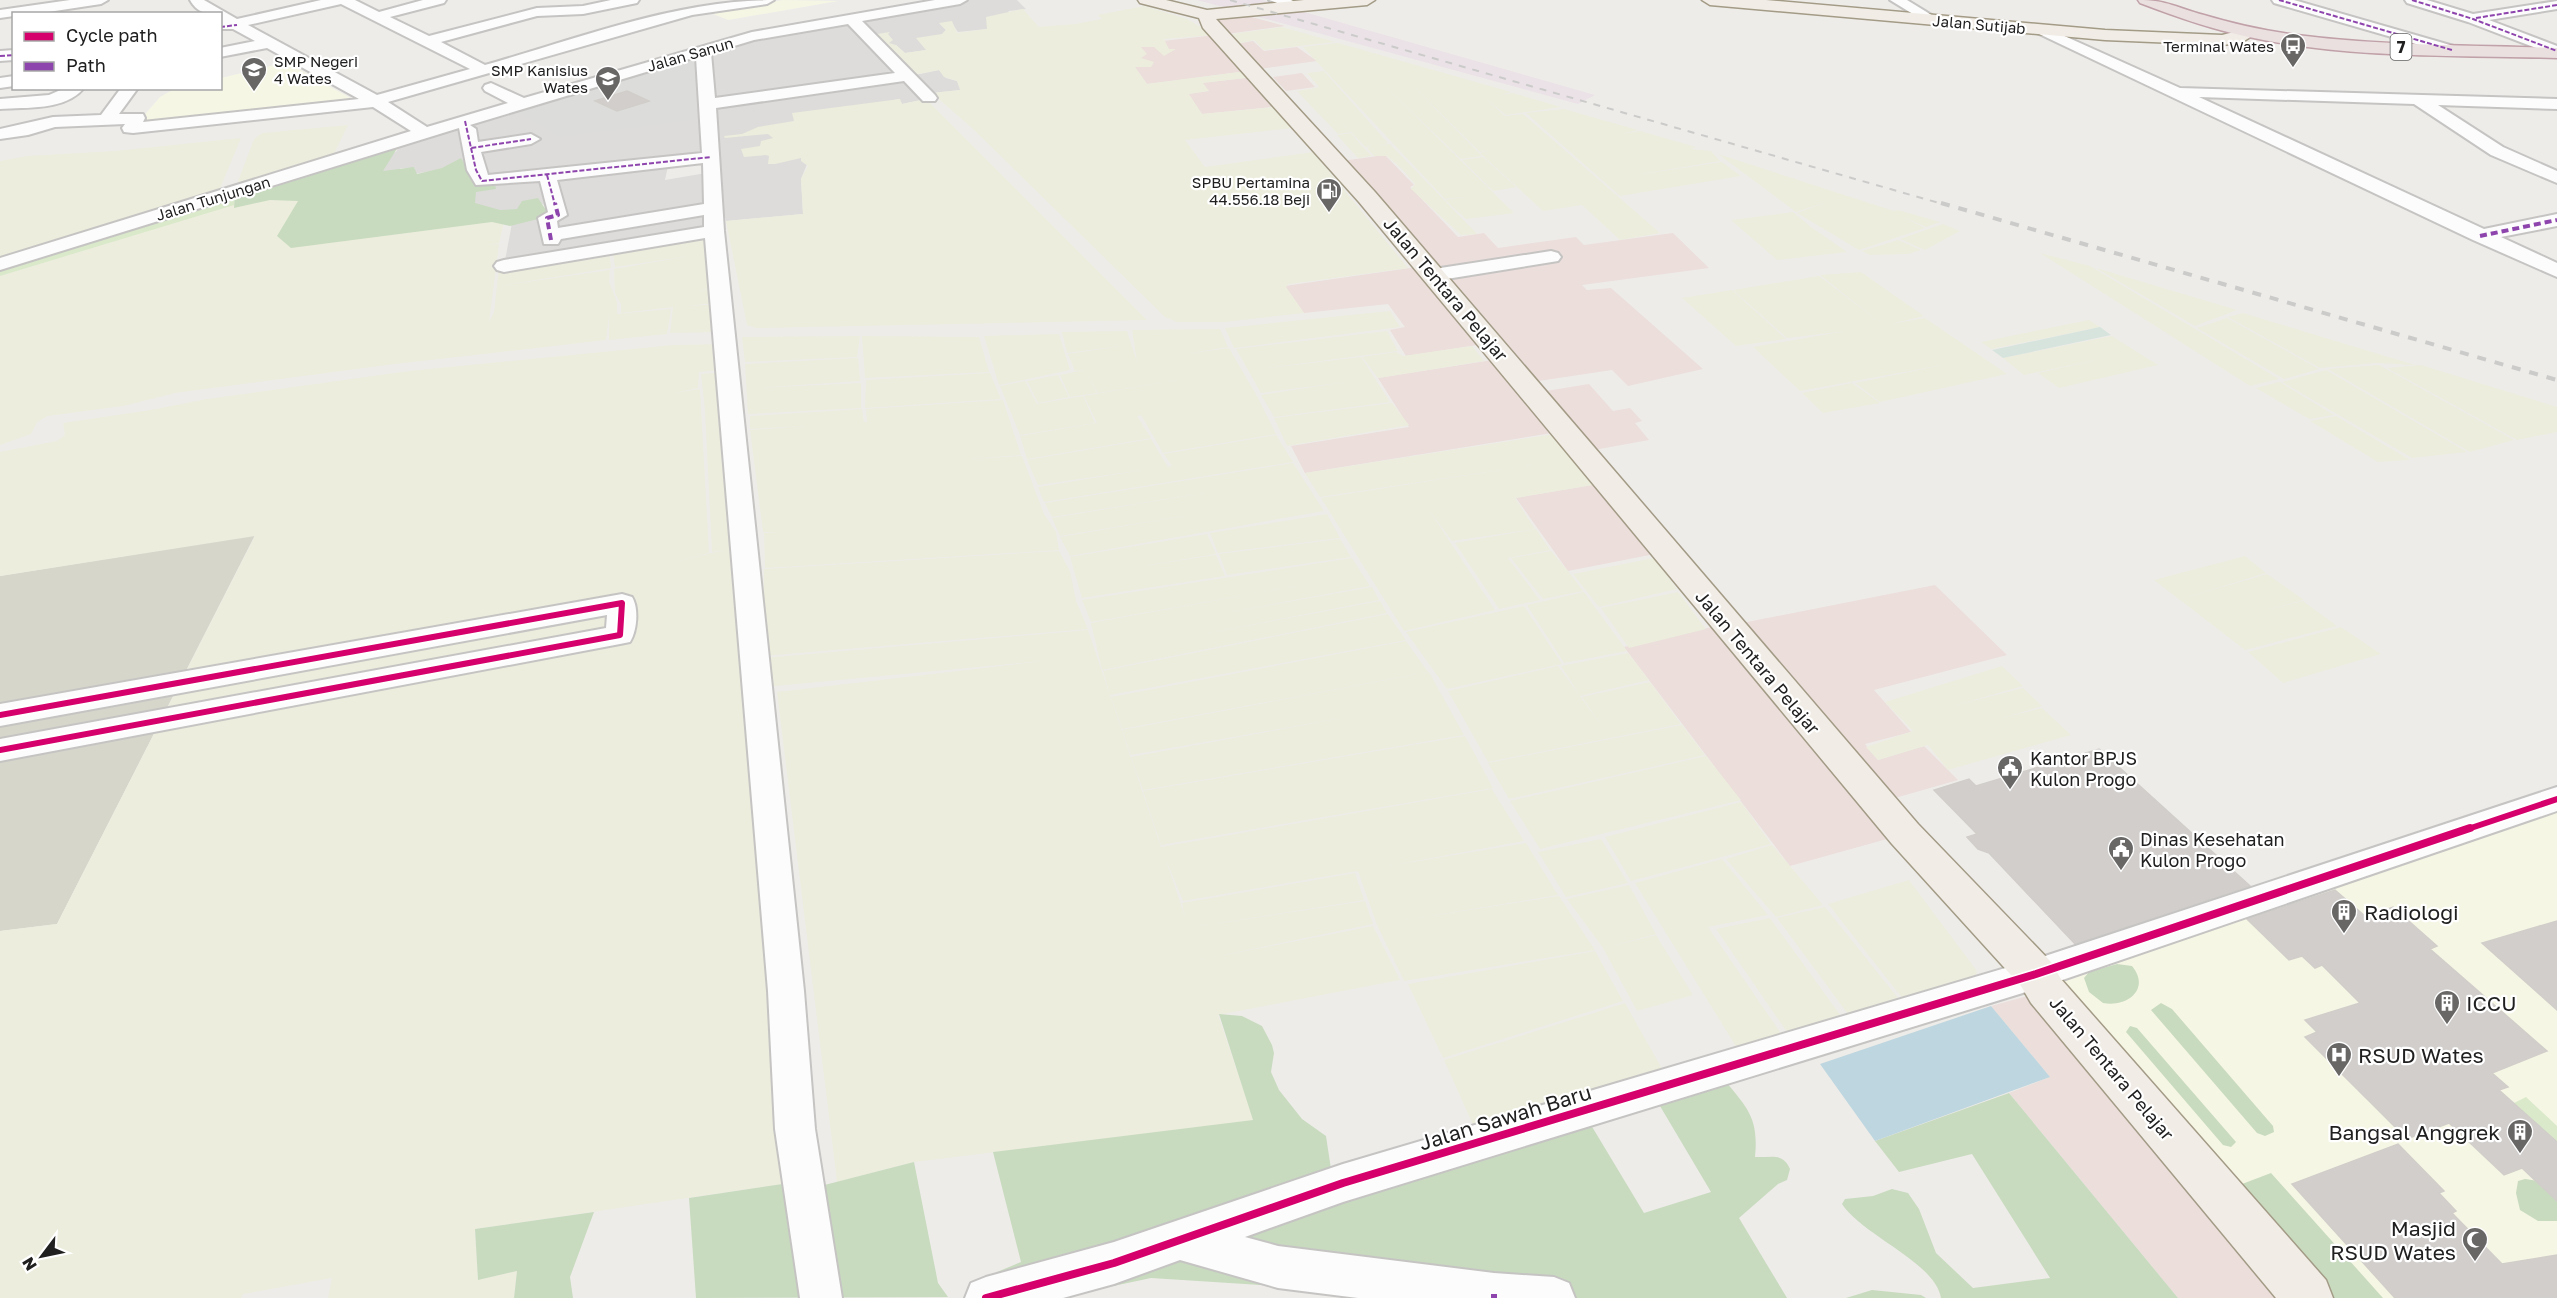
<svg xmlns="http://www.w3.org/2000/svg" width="2557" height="1298" viewBox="0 0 2557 1298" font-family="'Golos Text',sans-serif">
  <rect width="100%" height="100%" fill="#eeece9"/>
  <path fill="#dddcda" d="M 969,0 L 1017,0 L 1026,9 L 1008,11 L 1010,13 L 987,29 L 958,32 L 951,22 L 940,24 L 946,30 L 927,50 L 905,53 L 896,45 L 892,46 L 873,34 L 915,75 L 939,70 L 946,78 L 957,81 L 961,90 L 932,93 L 856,20 Z
    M 850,21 L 905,76 L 713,102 L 708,52 L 755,38 Z
    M 703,51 L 711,147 L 693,153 L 693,161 L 668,166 L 665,180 L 712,172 L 712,231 L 504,266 L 512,223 L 546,213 L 544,205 L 538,202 L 521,209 L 496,211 L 471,204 L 448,168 L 414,174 L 415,168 L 401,168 L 390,176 L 352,160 L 396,152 L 403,139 Z
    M 905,78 L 926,99 L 902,104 L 899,99 L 793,120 L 803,123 L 803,129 L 836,133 L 852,137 L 855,140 L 807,164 L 801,179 L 803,214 L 726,221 L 718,186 L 712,105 Z"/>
  <path fill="#ebdedb" d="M 1218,15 L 1244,15 L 1285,26 L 1227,34 L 1214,21 Z
    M 1215,35 L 1247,71 L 1147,84 L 1120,46 Z
    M 1253,41 L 1264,51 L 1297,47 L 1317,61 L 1259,69 L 1235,44 Z
    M 1302,73 L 1315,87 L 1286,91 L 1273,77 Z
    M 1254,77 L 1281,106 L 1202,114 L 1188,94 L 1208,91 L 1201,83 Z
    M 1385,155 L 1414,185 L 1410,187 L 1458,237 L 1484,233 L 1498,248 L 1576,237 L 1584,245 L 1673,233 L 1709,268 L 1582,285 L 1587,290 L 1611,288 L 1703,369 L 1628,386 L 1612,370 L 1532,382 L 1342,161 Z
    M 1417,267 L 1477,345 L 1406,356 L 1390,330 L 1405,327 L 1388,304 L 1304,313 L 1285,286 Z
    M 1505,358 L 1564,431 L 1305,473 L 1291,446 L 1409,427 L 1378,378 Z
    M 1589,384 L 1613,411 L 1630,408 L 1642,421 L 1635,423 L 1649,440 L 1594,450 L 1546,391 Z
    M 1609,482 L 1665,552 L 1568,571 L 1516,498 Z
    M 1935,585 L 2007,655 L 1874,690 L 1911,732 L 1865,744 L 1878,760 L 1924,746 L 1958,780 L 1888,800 L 1737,624 Z
    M 1725,624 L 1905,834 L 1790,866 L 1624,647 Z
    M 2046,991 L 2308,1298 L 2178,1298 L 2009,1093 L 2050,1077 L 1991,1006 Z"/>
  <path fill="#ebe2e7" d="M 1197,0 L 1262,0 L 1595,95 L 1578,104 Z"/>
  <path fill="#f6f6e5" d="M 783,0 L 838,1 L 728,20 L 713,14 L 721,10 Z
    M 286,62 L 361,104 L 134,127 L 160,97 L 174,89 L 220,88 L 221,78 Z
    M 2557,799 L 2557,1298 L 2315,1298 L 2036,976 Z"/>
  <path fill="#dcdcda" d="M 698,56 L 703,119 L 560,137 L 514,110 Z"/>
  <path fill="#d6d6cb" d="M 255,535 L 57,924 L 0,931 L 0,576 Z"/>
  <path fill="#eceddd" d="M 1144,6 L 1187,19 L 1214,35 L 1164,39 L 1169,49 L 1176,49 L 1164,56 L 1154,47 L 1141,47 L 1147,54 L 1141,58 L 1154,62 L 1151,67 L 1135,67 L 1147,84 L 1247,71 L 1254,77 L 1203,83 L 1209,91 L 1189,94 L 1202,114 L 1275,107 L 1291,128 L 1185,140 L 1205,167 L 1313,152 L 1408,268 L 1289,284 L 1286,287 L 1304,313 L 1225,322 L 1177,322 L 1165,317 L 973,129 L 932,93 L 960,90 L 957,81 L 944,77 L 939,70 L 913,75 L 871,35 L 890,32 L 888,34 L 893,40 L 889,43 L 896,45 L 905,53 L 926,50 L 916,38 L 942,34 L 946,30 L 939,23 L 952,21 L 957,33 L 987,29 L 986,17 L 1023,9 L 1038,26 L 1036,27 L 1075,24 L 1102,19 L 1098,15 Z
    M 1282,27 L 1335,42 L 1264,50 L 1254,40 L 1240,43 L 1232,34 Z
    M 1338,43 L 1511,92 L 1501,95 L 1513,93 L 1561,107 L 1506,115 L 1485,98 L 1505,116 L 1523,114 L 1660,233 L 1620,240 L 1582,205 L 1543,211 L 1480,153 L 1490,150 L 1480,152 L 1409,82 L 1482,156 L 1461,159 L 1381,82 L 1514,213 L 1466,219 L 1445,200 L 1465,197 L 1445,199 L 1303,47 Z
    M 1324,71 L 1388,143 L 1379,145 L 1390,144 L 1477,234 L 1461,235 L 1411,189 L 1415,184 L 1402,169 L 1387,156 L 1374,156 L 1367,148 L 1371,146 L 1365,147 L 1317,95 L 1351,132 L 1338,134 L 1313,108 L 1297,91 L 1310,89 L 1315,93 L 1311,89 L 1319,87 L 1307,73 Z
    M 900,99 L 902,104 L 926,99 L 1147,320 L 756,328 L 747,325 L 726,221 L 803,214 L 801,179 L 808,166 L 801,161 L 801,158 L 775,164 L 768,164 L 769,156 L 766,155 L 744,157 L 741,149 L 760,146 L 761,141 L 773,138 L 768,134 L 725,138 L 724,136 L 742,134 L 758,127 L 794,121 L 792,113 Z
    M 1564,109 L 1638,130 L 1621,134 L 1640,131 L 1696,147 L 1691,149 L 1711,151 L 1720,161 L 1630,176 L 1722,162 L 1741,176 L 1620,196 L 1526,113 Z
    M 348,125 L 334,154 L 237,184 L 254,139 L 262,133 Z
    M 1351,133 L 1361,145 L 1372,156 L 1358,158 L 1337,135 Z
    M 241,138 L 219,191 L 0,260 L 0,161 L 27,156 L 115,151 Z
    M 1718,154 L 1894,211 L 1898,210 L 1940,222 L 1926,227 L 1901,216 L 1925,228 L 1859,250 L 1797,213 L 1830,201 L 1796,212 Z
    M 1483,157 L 1516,187 L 1493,191 L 1462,160 Z
    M 256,197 L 505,218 L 499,243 L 489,245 L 499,244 L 489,322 L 494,312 L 499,267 L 609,247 L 611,268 L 499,286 L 610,270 L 609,282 L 617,302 L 617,314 L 671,309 L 667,334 L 609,340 L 609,315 L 606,340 L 395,364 L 175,393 L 123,406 L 48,416 L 37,422 L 31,434 L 0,445 L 0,276 Z
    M 1793,212 L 1811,227 L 1847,252 L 1777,260 L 1731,220 Z
    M 1943,224 L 1960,231 L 1925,250 L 1900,239 Z
    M 712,231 L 719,287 L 697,291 L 720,288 L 722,302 L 687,306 L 722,304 L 722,332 L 670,333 L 673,307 L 621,313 L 621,304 L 615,293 L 614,269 L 690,256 L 615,267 L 612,247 Z
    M 1898,240 L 1921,250 L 1908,254 L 1870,255 L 1862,251 Z
    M 2040,253 L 2090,266 L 2279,379 L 2250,386 Z
    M 2096,268 L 2237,310 L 2195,326 Z
    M 1861,272 L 1924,316 L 1891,324 L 1925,318 L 2007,374 L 1880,402 L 1855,383 L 1948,364 L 1800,391 L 1753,347 L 1846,331 L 1787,338 L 1733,290 L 1819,276 L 1883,325 L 1820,275 Z
    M 1732,290 L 1786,339 L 1736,346 L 1682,298 Z
    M 1390,311 L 1400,327 L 1234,348 L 1225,328 Z
    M 2243,313 L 2415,365 L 2376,363 L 2320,368 L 2228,317 Z
    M 2227,318 L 2319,369 L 2284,379 L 2197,328 Z
    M 2089,320 L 2100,327 L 1991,349 L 1981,342 Z
    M 1220,329 L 1228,347 L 1186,354 L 1229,348 L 1257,396 L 1276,434 L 1163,453 L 1141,415 L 1137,416 L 1151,438 L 1027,459 L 1020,436 L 1097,423 L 1084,396 L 1189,378 L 1098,393 L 1088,376 L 1097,393 L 1070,397 L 1060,375 L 1084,370 L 1075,371 L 1068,354 L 1127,345 L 1067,353 L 1062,332 L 1127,331 L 1137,362 L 1132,330 Z
    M 1387,331 L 1398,351 L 1267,368 L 1361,357 L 1390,402 L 1274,417 L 1261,395 L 1346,382 L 1261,393 L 1236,349 Z
    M 1059,334 L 1070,370 L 999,385 L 984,336 Z
    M 860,336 L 857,357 L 745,362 L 742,337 Z
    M 862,336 L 979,337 L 989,372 L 865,378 Z
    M 2112,336 L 2158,365 L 2059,388 L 2038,373 L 2106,358 L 2024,375 L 2003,358 Z
    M 726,344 L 729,369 L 699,372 L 698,388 L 674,393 L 700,389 L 709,553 L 675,562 L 724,550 L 712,552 L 705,410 L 701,374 L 729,372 L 803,1181 L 475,1229 L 478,1280 L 517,1271 L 514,1298 L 328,1298 L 332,1278 L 243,1294 L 241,1298 L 0,1298 L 0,931 L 57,924 L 255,536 L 0,576 L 0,452 L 57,441 L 65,435 L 63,423 L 151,410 L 207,399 L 409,371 L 673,345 Z
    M 1472,346 L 1484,361 L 1378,378 L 1362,357 L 1396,352 L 1403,356 Z
    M 858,358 L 860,381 L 755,388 L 861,383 L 861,408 L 748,414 L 745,364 Z
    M 2379,365 L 2514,440 L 2470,452 L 2328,369 Z
    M 2421,365 L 2557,407 L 2557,432 L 2517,440 L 2387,368 Z
    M 2326,370 L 2467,452 L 2412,458 L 2282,382 Z
    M 990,373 L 1001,399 L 865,408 L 866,380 Z
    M 1058,375 L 1069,397 L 1038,403 L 1027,381 Z
    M 1025,381 L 1037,404 L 1083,396 L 1095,423 L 1020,435 L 1000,386 Z
    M 2279,382 L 2280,382 L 2334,415 L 2309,419 L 2256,388 Z
    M 1852,383 L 1880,403 L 1823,413 L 1802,393 Z
    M 1003,400 L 1021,455 L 970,459 L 1022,456 L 1044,514 L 1056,532 L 1059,550 L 765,568 L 764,533 L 777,532 L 763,532 L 750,430 L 807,426 L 750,429 L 750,416 L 862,409 L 864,422 L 867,422 L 866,409 Z
    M 1392,403 L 1409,425 L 1287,446 L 1274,418 Z
    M 2336,416 L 2410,460 L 2378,462 L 2310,421 Z
    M 1555,434 L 1593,485 L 1515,498 L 1535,529 L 1452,541 L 1429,510 L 1495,610 L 1404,631 L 1321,498 L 1533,465 L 1320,497 L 1305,473 Z
    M 1276,435 L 1293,462 L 1044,502 L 1038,487 L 1149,469 L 1038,485 L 1027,460 L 1151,439 L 1168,467 L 1172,466 L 1164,454 Z
    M 1293,463 L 1324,511 L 1070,556 L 1060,537 L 1202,513 L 1060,536 L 1052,518 L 1229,489 L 1052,517 L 1045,503 Z
    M 1327,514 L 1340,538 L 1218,553 L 1210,533 Z
    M 1536,529 L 1550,550 L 1508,558 L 1540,600 L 1499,609 L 1455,543 Z
    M 1207,534 L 1216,554 L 1130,568 L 1216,555 L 1225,576 L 1082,598 L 1070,557 Z
    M 1340,539 L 1351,557 L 1227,575 L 1219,554 Z
    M 1059,551 L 1070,571 L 1076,601 L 1088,629 L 763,656 L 764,569 Z
    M 1551,551 L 1568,571 L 1583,591 L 1543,599 L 1511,558 Z
    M 2245,556 L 2266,573 L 2185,598 L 2267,574 L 2304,600 L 2258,612 L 2303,601 L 2337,626 L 2245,650 L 2154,580 Z
    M 1352,558 L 1370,586 L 1219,614 L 1372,587 L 1379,600 L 1182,638 L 1380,601 L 1387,613 L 1102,670 L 1091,623 L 1303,585 L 1091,622 L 1082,600 Z
    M 1654,558 L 1677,589 L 1599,607 L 1573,574 Z
    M 1584,592 L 1627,651 L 1564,663 L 1527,605 Z
    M 1678,592 L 1706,629 L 1629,648 L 1601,608 Z
    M 1524,606 L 1562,664 L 1447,689 L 1406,632 Z
    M 1388,614 L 1406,640 L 1110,695 L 1103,671 Z
    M 2341,627 L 2381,654 L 2283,683 L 2248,652 Z
    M 1088,630 L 1161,847 L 1492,789 L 1524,841 L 1388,866 L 1526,843 L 1558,895 L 1405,920 L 1559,896 L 1595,950 L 1404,981 L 1377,925 L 1358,871 L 1183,901 L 1166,860 L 1185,917 L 1182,903 L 1355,873 L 1364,900 L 1188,928 L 1365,901 L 1373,924 L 1199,960 L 1373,926 L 1400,980 L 1218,1015 L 1254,1120 L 914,1162 L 837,1182 L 777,692 L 1043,661 L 765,687 L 763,658 Z
    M 1406,641 L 1428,672 L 1122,729 L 1111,697 Z
    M 1628,653 L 1649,680 L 1580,696 L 1602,727 L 1582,697 L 1650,682 L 1681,724 L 1488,762 L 1448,691 L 1558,666 L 1580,696 L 1561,666 Z
    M 2002,666 L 2023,686 L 1953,706 L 2023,688 L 2042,706 L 2003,718 L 2042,708 L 2071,735 L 1948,770 L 1928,745 L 1878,760 L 1866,747 L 1913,731 L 1885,702 Z
    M 1429,672 L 1464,735 L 1143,790 L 1131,757 L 1358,715 L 1131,755 L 1122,730 Z
    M 1682,725 L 1705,755 L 1509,799 L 1488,763 Z
    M 1465,736 L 1493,788 L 1161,845 L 1143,791 Z
    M 1706,756 L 1741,800 L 1540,849 L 1510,801 Z
    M 1741,802 L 1771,844 L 1631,881 L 1605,837 Z
    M 1601,839 L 1628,883 L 1566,897 L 1538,852 Z
    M 1772,845 L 1790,866 L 1823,905 L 1776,917 L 1726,859 Z
    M 1722,859 L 1768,915 L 1708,927 L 1782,1035 L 1740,1053 L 1635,883 Z
    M 1909,880 L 1977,971 L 1972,988 L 1903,999 L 1828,904 Z
    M 1629,885 L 1656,934 L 1605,948 L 1656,935 L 1693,995 L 1637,1011 L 1603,948 L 1567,899 Z
    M 1825,907 L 1898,998 L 1850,1017 L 1777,918 Z
    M 1770,918 L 1846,1023 L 1789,1035 L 1716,929 Z
    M 1595,951 L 1623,1001 L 1443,1058 L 1408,984 Z
    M 1625,1003 L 1665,1074 L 1478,1136 L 1444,1060 Z"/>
  <path fill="#d9e9c9" d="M 235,192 L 234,205 L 0,276 L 0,263 Z
    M 2526,1097 L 2557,1126 L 2557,1142 L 2514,1103 Z"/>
  <path fill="#c8dbbf" d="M 403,139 L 383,171 L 414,167 L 417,174 L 442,168 L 461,158 L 476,182 L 494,180 L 496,189 L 476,192 L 475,203 L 500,210 L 517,209 L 522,201 L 538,198 L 550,216 L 510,226 L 492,222 L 291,248 L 277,236 L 298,201 L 270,200 L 234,208 L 235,192 Z
    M 2117,964 L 2132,966 C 2151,989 2127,1008 2103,1003 L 2089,992 L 2084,978 L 2089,972 Z
    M 2161,1003 L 2172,1009 L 2273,1126 L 2274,1132 L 2265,1136 L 2257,1133 L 2151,1010 Z
    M 1219,1014 L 1242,1016 L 1262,1026 L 1272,1045 L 1274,1053 L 1271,1072 L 1279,1090 L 1302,1119 L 1326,1136 L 1331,1169 L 1328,1178 L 983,1282 L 997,1272 L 1021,1262 L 993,1152 L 1253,1120 Z
    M 2130,1026 L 2137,1028 L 2236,1142 L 2231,1147 L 2223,1145 L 2126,1032 Z
    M 1723,1078 C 1747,1108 1759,1117 1755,1157 C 1771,1158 1783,1152 1790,1169 L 1787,1180 L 1778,1184 L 1739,1218 L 1787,1298 L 1463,1298 L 1151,1278 L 1057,1298 L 1035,1298 L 1588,1120 L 1644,1213 L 1711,1192 L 1657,1101 Z
    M 2009,1093 L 2178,1298 L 1941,1298 C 1935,1262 1863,1236 1842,1204 L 1845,1199 L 1873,1196 L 1892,1189 L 1908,1193 L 1919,1209 L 1936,1253 L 1973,1288 L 2050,1278 L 1972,1154 L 1899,1172 L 1875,1141 Z
    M 914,1162 L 938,1283 L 948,1297 L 696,1298 L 689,1198 L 803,1181 L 805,1190 Z
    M 2271,1173 L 2383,1298 L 2325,1298 L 2229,1189 Z
    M 2525,1179 L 2545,1182 L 2557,1190 L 2557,1221 L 2538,1221 L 2520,1210 L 2516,1193 L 2518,1181 Z
    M 594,1212 L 570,1277 L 573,1298 L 514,1298 L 517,1271 L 478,1280 L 475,1229 Z
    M 1872,1290 L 1921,1295 L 1926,1298 L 1846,1298 Z"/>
  <path fill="#d7e4dd" d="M 2100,327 L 2111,335 L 2003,358 L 1992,350 Z"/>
  <path fill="#bed6df" d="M 1991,1006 L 2050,1077 L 1875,1141 L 1820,1064 Z"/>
  <path fill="#d1cecc" stroke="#d1ceca" stroke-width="1.5" d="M 627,91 L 649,101 L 617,111 L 595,101 Z
    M 2099,749 L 2130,777 L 2250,886 L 2075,944 L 1989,853 L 1978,849 L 1967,837 L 1977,834 L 1934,790 L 1969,779 L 1976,786 Z
    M 2335,890 L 2366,917 L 2393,907 L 2437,946 L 2430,949 L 2547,1051 L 2492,1073 L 2508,1087 L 2499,1090 L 2557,1142 L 2557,1201 L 2522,1168 L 2504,1175 L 2449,1123 L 2407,1139 L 2305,1037 L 2317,1032 L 2305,1020 L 2360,1003 L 2322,965 L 2315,968 L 2302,956 L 2289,960 L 2247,919 Z
    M 2557,921 L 2557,1010 L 2482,943 Z
    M 2398,1144 L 2444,1191 L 2439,1193 L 2456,1211 L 2452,1213 L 2502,1264 L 2557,1255 L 2557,1298 L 2395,1298 L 2292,1184 Z"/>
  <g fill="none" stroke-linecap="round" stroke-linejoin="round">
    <defs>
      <path id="minor" d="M 70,0 L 108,0 L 101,4 L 35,14 L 14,14 L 14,16 L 0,18 L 0,10 Z
        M 190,0 L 204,0 L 237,19 L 321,0 L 355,0 L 379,12 L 423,0 L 446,0 L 444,3 L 390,17 L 429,36 L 537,8 L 583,6 L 611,0 L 639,0 L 637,3 L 583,14 L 537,16 L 441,42 L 485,65 C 580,38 676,0 774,0 L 767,4 L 692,15 L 388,102 L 427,127 L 508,103 L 485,91 L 483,88 L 485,85 L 491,83 L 524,98 L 752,32 L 935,0 L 967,0 L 960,4 L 862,21 L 935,95 L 937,98 L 935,101 L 923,101 L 904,81 L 716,108 L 724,231 L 804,991 L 815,1129 L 842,1298 L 800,1298 L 775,1129 L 768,991 L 705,238 L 504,272 L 497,270 L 494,266 L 497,262 L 504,260 L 704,227 L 704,215 L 561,239 L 558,244 L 544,244 L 538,218 L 548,212 L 540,181 L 476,185 L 467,170 L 459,128 L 0,270 L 0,258 L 411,131 L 373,107 L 133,133 L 124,132 L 122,128 L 125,124 L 55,127 L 28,135 L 0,139 L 0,129 L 53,117 L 101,115 L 121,88 L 138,88 L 119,114 L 143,114 L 145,118 L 143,122 L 359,99 L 267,48 L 220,57 L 220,48 L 255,41 L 233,29 L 222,29 L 220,14 C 207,14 197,13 190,0 ZM 341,4 L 470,69 L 377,95 L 248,25 ZM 848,24 L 895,73 L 715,98 L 711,53 L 754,40 ZM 696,57 L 702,153 L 488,175 L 481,152 L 531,144 L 540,139 L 531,134 L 478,142 L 476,129 L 470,125 ZM 703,163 L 704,204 L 558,228 L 557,221 L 567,215 L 557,180 Z
        M 1269,0 L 1291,0 L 1303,6 L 1296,10 Z
        M 1890,0 L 1907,0 L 1938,19 L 1936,22 L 1926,22 Z
        M 2272,0 L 2294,0 L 2457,47 L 2460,50 L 2457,53 L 2447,53 L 2274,3 Z
        M 2405,0 L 2427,0 L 2473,14 L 2557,1 L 2557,9 L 2489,20 L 2557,46 L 2557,56 L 2468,22 L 2407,3 Z
        M 2040,25 L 2180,88 L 2557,99 L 2557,109 L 2438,105 L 2503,147 L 2557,171 L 2557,183 L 2491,155 L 2414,104 L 2199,97 L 2484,229 L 2557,214 L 2557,226 L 2501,237 L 2557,263 L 2557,277 L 2473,240 L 2035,32 L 2033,29 L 2035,26 Z
        M 14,50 L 14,60 L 0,61 L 0,51 Z
        M 14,76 L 14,86 L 0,88 L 0,78 Z
        M 65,88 L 84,88 C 65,111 26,107 0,109 L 0,99 L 49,95 Z
        M 1551,251 L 1558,253 L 1561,257 L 1558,261 L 1434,281 L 1427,279 L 1424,275 L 1427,271 L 1434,269 Z
        M 622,594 L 632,597 C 639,608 637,631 630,642 L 620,644 L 0,761 L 0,739 L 606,628 L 607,615 L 0,726 L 0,704 Z
        M 2557,787 L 2557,811 L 2036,989 L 1343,1202 L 1245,1237 L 1278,1246 L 1494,1273 L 1554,1277 L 1569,1283 L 1575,1298 L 1358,1298 L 1278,1288 L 1180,1260 L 1114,1284 L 1063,1298 L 965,1298 L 971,1283 L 986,1277 L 1114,1242 L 1343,1164 L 2036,959 Z"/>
      <path id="major" d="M 1138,0 L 1166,0 L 1207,10 L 1304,0 L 1375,0 L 1367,5 L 1216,19 L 1375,192 L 1918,824 L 2051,962 L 2061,979 L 2326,1280 L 2333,1298 L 2276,1298 L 2031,1003 L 2021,986 L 1892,844 L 1359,202 L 1203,28 L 1199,18 L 1140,3 Z
        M 1702,0 L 1766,0 L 2105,30 L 2222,35 L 2246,29 L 2255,34 L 2241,43 L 2222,45 L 2105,40 L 1710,5 Z"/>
      <path id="highway" d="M 2138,0 C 2168,0 2177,8 2204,15 C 2234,24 2266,31 2297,35 C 2383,46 2470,45 2557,48 L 2557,58 C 2453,55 2346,59 2244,36 C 2208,28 2174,16 2140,3 Z"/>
    </defs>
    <use href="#minor" stroke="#c5c4c3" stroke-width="4"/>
    <use href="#major" stroke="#a39b86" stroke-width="3"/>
    <use href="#highway" stroke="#c1a1a9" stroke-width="3"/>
    <use href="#minor" fill="#fcfcfc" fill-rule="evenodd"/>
    <use href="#major" fill="#f1ede6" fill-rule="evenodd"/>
    <use href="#highway" fill="#eae0e0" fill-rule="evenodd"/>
    <path stroke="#cbcbca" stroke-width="2" stroke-dasharray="7 7" stroke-linecap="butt" d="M 1230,0 L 1946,205"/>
    <path stroke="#cbcbca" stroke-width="4" stroke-dasharray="9 9" stroke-linecap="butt" d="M 1941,203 L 2557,380"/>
    <path stroke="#8e44ad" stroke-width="2" stroke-dasharray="5 2" stroke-linecap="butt" d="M 2279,0 L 2452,50
      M 2412,0 L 2473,19 L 2557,51
      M 2476,18 L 2557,5
      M 220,27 L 237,25
      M 0,56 L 14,55
      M 465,121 L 471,148 L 531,139
      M 471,148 L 476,170 L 482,181 L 711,157
      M 547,175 L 555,205"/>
    <path stroke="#8e44ad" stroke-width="4" stroke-dasharray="7 4" stroke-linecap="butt" d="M 2480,236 L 2557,220
      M 551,240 L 547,218 L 558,215 L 555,203"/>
    <path stroke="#8e44ad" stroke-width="6" stroke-dasharray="12 6" stroke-linecap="butt" d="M 1494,1294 L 1494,1298"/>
    <defs>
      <path id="cycleway-far1" d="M 0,715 L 622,603 L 620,635 L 0,750
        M 2465,830 L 2557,799"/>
      <path id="cycleway" d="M 986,1298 L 1114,1263 L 1343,1183 L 2036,974 L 2470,828"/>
    </defs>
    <use href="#cycleway-far1" stroke="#fff" stroke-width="10"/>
    <use href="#cycleway" stroke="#fff" stroke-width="11"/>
    <use href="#cycleway-far1" stroke="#d6006c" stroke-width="6"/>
    <use href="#cycleway" stroke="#d6006c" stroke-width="8"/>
  </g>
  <defs>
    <symbol id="bus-pin" viewBox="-11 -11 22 30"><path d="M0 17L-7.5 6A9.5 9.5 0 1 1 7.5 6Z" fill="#686766" stroke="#fff"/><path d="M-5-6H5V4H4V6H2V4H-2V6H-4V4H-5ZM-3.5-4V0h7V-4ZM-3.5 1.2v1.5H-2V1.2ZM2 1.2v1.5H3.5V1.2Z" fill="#fff"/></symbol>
    <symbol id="school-pin" viewBox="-11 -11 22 30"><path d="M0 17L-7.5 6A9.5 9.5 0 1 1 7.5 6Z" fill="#686766" stroke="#fff"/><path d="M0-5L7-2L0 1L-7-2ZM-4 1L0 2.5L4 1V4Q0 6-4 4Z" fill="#fff"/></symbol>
    <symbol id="fuel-pin" viewBox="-11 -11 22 30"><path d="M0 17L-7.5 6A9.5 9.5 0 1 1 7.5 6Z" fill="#686766" stroke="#fff"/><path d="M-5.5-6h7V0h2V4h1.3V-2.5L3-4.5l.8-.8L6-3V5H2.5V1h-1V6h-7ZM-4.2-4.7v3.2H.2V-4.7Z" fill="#fff"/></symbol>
    <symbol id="civic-pin" viewBox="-11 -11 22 30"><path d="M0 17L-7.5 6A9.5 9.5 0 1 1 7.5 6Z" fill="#686766" stroke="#fff"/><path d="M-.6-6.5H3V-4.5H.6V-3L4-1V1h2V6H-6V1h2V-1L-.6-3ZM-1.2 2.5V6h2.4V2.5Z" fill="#fff"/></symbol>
    <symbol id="building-pin" viewBox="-11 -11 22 30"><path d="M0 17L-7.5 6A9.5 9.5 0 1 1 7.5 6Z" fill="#686766" stroke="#fff"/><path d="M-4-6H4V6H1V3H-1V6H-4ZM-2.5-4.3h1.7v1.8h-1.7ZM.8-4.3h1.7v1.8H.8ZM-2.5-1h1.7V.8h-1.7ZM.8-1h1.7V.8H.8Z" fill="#fff"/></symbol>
    <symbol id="hospital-pin" viewBox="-11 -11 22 30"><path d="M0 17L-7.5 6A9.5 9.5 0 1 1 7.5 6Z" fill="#686766" stroke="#fff"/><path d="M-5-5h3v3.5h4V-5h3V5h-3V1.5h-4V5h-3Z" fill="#fff"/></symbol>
    <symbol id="mosque-pin" viewBox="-11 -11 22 30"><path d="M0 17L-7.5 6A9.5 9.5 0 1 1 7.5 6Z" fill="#686766" stroke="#fff"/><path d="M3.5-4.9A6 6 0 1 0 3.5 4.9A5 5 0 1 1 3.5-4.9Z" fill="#fff"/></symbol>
  </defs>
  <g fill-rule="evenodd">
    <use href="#bus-pin" x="2278" y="31" width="30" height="40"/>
    <use href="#school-pin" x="239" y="55" width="30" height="40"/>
    <use href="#school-pin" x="593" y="64" width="30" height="40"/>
    <use href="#fuel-pin" x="1314" y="176" width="30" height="40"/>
    <use href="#civic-pin" x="1995" y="753" width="30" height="40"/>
    <use href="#civic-pin" x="2106" y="834" width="30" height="40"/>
    <use href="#building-pin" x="2329" y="897" width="30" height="40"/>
    <use href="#building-pin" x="2432" y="988" width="30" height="40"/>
    <use href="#hospital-pin" x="2324" y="1040" width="30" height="40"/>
    <use href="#building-pin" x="2505" y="1117" width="30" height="40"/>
    <use href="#mosque-pin" x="2460" y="1225" width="30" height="40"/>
  </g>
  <g text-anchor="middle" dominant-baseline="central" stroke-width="4.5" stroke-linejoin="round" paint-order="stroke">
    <g font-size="15" fill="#202020" stroke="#fff">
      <text transform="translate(1979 24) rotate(5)">Jalan Sutijab</text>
      <text transform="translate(690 54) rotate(-16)">Jalan Sanun</text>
      <text transform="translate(213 198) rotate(-17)">Jalan Tunjungan</text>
    </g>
    <g font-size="15" fill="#202020" stroke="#fff" text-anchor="end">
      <text x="2274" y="46">Terminal Wates</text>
      <text x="274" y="61" text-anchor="start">SMP Negeri<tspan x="274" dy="17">4 Wates</tspan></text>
      <text x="588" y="70">SMP Kanisius<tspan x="588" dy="17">Wates</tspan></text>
      <text x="1310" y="182">SPBU Pertamina<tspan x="1310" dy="17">44.556.18 Beji</tspan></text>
    </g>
    <rect fill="#fff" stroke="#636363" stroke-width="1.5" x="2390.5" y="34" width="21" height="26" rx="4.5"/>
    <g font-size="16" font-weight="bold" fill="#202020">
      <text x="2401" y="47">7</text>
    </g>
    <g font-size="18" fill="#202020" stroke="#fff">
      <text transform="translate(1446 289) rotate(50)">Jalan Tentara Pelajar</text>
      <text transform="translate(1758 662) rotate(50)">Jalan Tentara Pelajar</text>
      <text transform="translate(2112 1068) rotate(50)">Jalan Tentara Pelajar</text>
    </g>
    <g font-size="18" fill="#202020" stroke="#fff" text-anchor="start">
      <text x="2030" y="758">Kantor BPJS<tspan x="2030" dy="21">Kulon Progo</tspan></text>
      <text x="2140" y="839">Dinas Kesehatan<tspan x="2140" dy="21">Kulon Progo</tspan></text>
    </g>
    <g font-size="21" fill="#202020" stroke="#fff" text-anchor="start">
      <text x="2364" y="912">Radiologi</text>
      <text x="2466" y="1003">ICCU</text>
      <text x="2358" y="1055">RSUD Wates</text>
      <text x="2500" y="1132" text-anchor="end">Bangsal Anggrek</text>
      <text x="2456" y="1228" text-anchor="end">Masjid<tspan x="2456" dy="24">RSUD Wates</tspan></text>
    </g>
    <g font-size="21" fill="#202020" stroke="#fff">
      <text transform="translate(1505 1117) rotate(-17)">Jalan Sawah Baru</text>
    </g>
  </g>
  <rect x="12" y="12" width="210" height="78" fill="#ffffff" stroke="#a6a6a6" stroke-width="1.5"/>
  <rect x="24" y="32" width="30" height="9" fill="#d6006c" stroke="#a6a6a6" stroke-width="1.5"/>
  <text x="66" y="42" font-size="18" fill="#202020">Cycle path</text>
  <rect x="24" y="62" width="30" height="9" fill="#8e44ad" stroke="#a6a6a6" stroke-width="1.5"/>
  <text x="66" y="72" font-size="18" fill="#202020">Path</text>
  <g transform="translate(42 1256) rotate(238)" stroke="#ffffff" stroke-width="4.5" paint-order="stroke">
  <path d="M0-4.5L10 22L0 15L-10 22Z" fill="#202020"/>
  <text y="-9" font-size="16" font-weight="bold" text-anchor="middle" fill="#202020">N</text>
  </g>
</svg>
